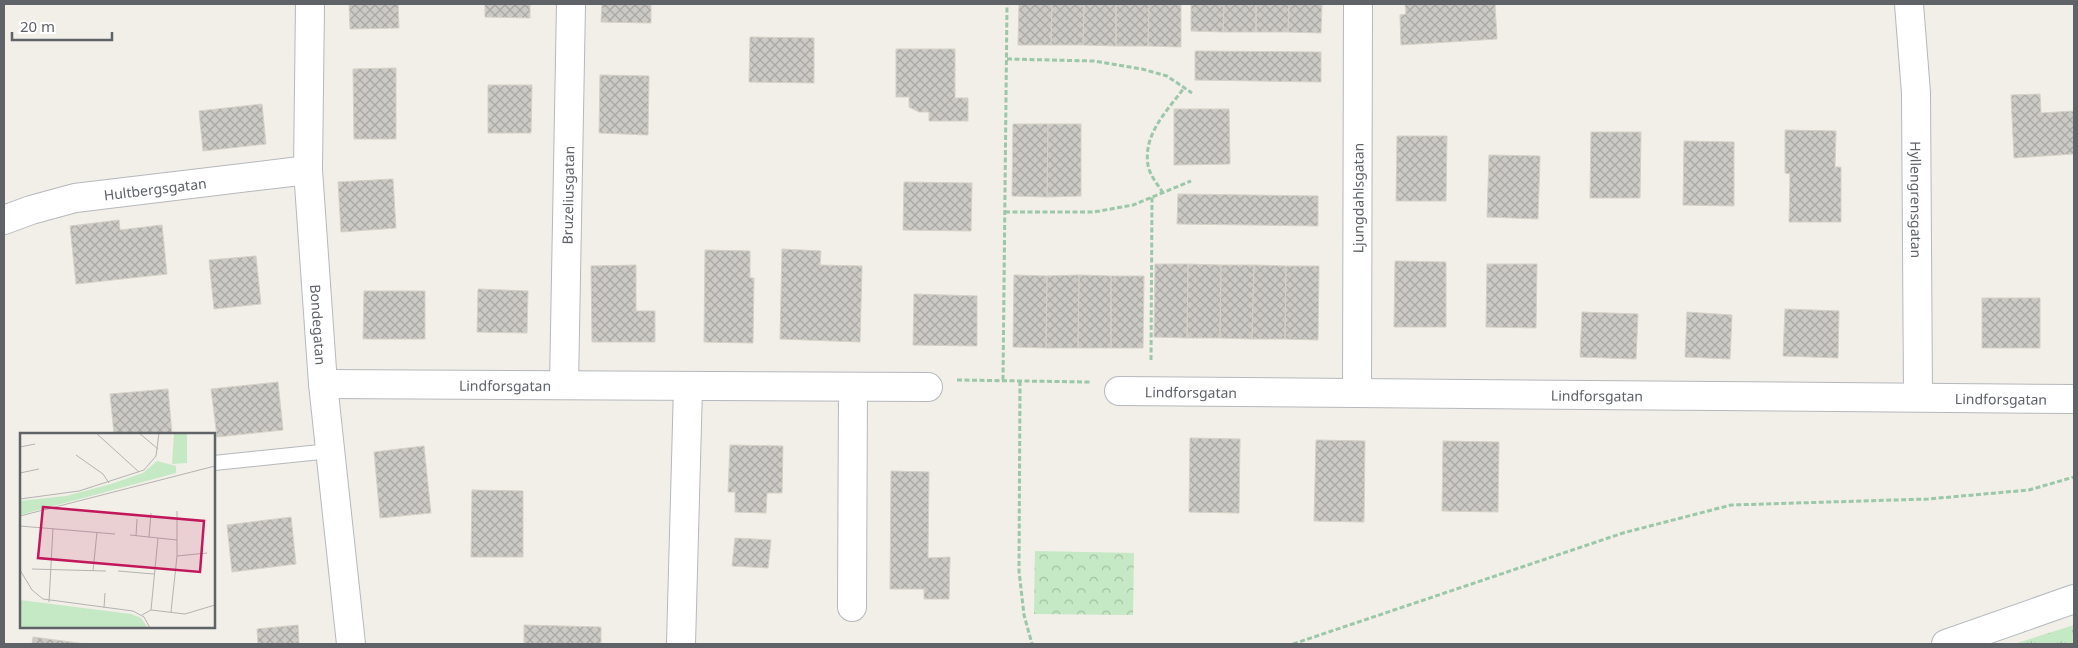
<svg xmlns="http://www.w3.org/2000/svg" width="2078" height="648" viewBox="0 0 2078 648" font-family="'Noto Sans',sans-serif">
  <defs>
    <pattern id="grass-tufts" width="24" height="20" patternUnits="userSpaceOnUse" patternTransform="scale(1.25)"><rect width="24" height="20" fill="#c5e8c5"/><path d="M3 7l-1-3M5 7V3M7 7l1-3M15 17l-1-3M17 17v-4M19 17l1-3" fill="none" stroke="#a3c0a4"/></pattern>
    <pattern id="park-crowns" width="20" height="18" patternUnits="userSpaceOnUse" patternTransform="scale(1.25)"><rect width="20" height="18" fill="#c5e8c5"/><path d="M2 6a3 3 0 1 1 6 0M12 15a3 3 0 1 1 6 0" fill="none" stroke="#a3c0a4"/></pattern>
    <pattern id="building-cross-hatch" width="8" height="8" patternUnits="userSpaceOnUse" patternTransform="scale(1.25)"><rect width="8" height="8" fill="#cccac5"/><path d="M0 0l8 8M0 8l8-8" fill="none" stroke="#a9a8a4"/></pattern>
  </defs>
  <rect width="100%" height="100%" fill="#f1efe8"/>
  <path fill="url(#grass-tufts)" d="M 2074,625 L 2074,644 L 2014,644 Z"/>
  <path fill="url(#park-crowns)" d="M 1035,551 L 1134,553 L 1133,615 L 1034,614 Z"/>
  <path fill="url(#building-cross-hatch)" stroke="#d6d1c6" d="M 349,4 L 398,4 L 399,28 L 350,29 Z
    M 485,4 L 530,4 L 530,18 L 485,17 Z
    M 602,4 L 651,4 L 651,23 L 601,22 Z
    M 1019,4 L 1052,4 L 1051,45 L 1018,45 Z
    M 1052,4 L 1084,4 L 1083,45 L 1051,45 Z
    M 1084,4 L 1116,4 L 1116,46 L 1083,45 Z
    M 1116,4 L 1149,4 L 1148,46 L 1116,46 Z
    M 1149,4 L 1181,4 L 1181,47 L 1148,46 Z
    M 1191,4 L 1224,4 L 1223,32 L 1191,31 Z
    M 1224,4 L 1256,4 L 1256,32 L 1223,32 Z
    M 1256,4 L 1289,4 L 1288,32 L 1256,32 Z
    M 1289,4 L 1322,4 L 1321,33 L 1288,32 Z
    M 1405,4 L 1495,4 L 1497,39 L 1401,45 L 1400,15 L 1406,14 Z
    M 750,37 L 814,38 L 814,83 L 749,82 Z
    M 896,49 L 955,49 L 955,98 L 968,98 L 968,121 L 929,121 L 929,112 L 919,112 L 909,107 L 909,97 L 896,97 Z
    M 1195,51 L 1321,52 L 1321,82 L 1195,80 Z
    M 396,68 L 396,139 L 354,139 L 353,69 Z
    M 600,75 L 649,76 L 648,135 L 599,133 Z
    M 488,85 L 532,85 L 531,133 L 488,133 Z
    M 2040,94 L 2041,113 L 2074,111 L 2074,154 L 2014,158 L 2011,95 Z
    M 262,104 L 266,144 L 203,151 L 199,111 Z
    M 1174,109 L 1229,109 L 1230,164 L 1174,165 Z
    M 1013,124 L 1048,124 L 1047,197 L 1012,196 Z
    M 1048,124 L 1081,124 L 1081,196 L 1047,197 Z
    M 1785,130 L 1836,131 L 1835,167 L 1841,167 L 1841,222 L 1789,222 L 1790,174 L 1785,173 Z
    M 1591,132 L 1641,132 L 1640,198 L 1590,198 Z
    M 1397,136 L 1447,136 L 1446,201 L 1396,201 Z
    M 1684,141 L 1734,142 L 1734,206 L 1683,205 Z
    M 1489,155 L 1540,156 L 1538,219 L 1487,217 Z
    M 393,179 L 396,228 L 341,232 L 338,182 Z
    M 904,182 L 972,183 L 971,231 L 903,230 Z
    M 1178,194 L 1318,196 L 1318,226 L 1177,224 Z
    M 119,220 L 120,230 L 162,225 L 167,274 L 76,284 L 70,226 Z
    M 782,249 L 821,251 L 820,265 L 862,266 L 860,342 L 780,339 Z
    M 705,250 L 750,251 L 750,278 L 754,278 L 753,343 L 704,342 Z
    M 256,256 L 261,304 L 214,309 L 209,260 Z
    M 1395,261 L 1446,262 L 1446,327 L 1394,327 Z
    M 1155,264 L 1188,264 L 1187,338 L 1154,337 Z
    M 1188,264 L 1221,265 L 1220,338 L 1187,338 Z
    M 1487,264 L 1537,264 L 1536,328 L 1486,327 Z
    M 636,265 L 636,311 L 655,311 L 655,342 L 592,342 L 591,266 Z
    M 1221,265 L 1254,265 L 1252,339 L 1220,338 Z
    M 1254,265 L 1286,266 L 1285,339 L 1252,339 Z
    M 1286,266 L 1319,266 L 1318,340 L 1285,339 Z
    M 1014,275 L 1047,276 L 1046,348 L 1013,347 Z
    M 1079,275 L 1111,276 L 1111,348 L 1078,348 Z
    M 1079,275 L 1078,348 L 1046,348 L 1047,276 Z
    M 1111,276 L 1144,276 L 1143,348 L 1111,348 Z
    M 478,289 L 528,291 L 527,333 L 477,332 Z
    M 364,291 L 425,291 L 425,339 L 363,339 Z
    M 914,294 L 977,296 L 977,346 L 913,345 Z
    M 1982,298 L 2040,298 L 2040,348 L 1982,348 Z
    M 1785,309 L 1839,311 L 1838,358 L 1783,356 Z
    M 1582,312 L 1638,314 L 1636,359 L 1580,357 Z
    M 1687,312 L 1732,315 L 1730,359 L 1685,357 Z
    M 278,382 L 283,430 L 217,437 L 211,389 Z
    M 168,389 L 172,434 L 114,434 L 110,394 Z
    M 1190,438 L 1240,439 L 1239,513 L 1189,512 Z
    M 1316,440 L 1365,441 L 1364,522 L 1314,521 Z
    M 1443,441 L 1499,442 L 1498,512 L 1442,511 Z
    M 730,445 L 783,446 L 782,493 L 767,493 L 766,513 L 735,512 L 735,492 L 728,492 Z
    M 424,446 L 431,513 L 380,518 L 374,452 Z
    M 891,471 L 929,472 L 928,558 L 950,557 L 949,599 L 924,599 L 924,589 L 890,589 Z
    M 472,490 L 523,491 L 523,557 L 471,557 Z
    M 291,517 L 296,564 L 232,572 L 227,525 Z
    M 735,538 L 771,540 L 768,568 L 732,566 Z
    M 298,625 L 299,644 L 258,644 L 257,629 Z
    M 524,625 L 601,627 L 601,644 L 524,644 Z
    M 33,637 L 86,644 L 32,644 Z"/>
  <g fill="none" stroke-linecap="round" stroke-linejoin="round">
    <defs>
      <path id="service" d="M 214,463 L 330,451"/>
      <g id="minor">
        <path id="s1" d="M 310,4 L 308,170 L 323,384 L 351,644"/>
        <path id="s2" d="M 1909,4 L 1916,93 L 1918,397"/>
        <path id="s3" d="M 4,220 L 31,210 L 75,198 L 308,170"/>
        <path id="s4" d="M 323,384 L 928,387"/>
        <path id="s5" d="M 564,385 L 571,4"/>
        <path id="s6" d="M 1119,391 L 2074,399"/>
        <path id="s7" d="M 1357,392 L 1358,4"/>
        <path d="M 852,607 L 853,388"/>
        <path d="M 681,644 L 688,387"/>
      </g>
      <path id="secondary" d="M 1946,644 L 2074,599"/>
    </defs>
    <use href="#service" stroke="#b5b8bc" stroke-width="16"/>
    <use href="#minor" stroke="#b5b8bc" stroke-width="30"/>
    <use href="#secondary" stroke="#b6babf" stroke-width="30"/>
    <path stroke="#9cc7a9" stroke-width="3" stroke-dasharray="5 2.5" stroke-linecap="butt" d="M 1007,59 L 1094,61 L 1142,69 L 1167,76 L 1192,93
      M 1163,193 C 1158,185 1149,174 1148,165 C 1143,134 1167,111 1184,88
      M 1005,212 L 1094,212 L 1133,205 L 1191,181
      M 1151,360 L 1152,197
      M 957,380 L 1090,382
      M 1003,380 L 1007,4
      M 1020,381 L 1019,571 L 1024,615 L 1032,644
      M 1293,644 L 1623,533 L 1731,505 L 1928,499 L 2029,490 L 2074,477"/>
    <use href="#service" stroke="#fff" stroke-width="14"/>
    <use href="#minor" stroke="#fff" stroke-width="28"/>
    <use href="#secondary" stroke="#fff" stroke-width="28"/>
  </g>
  <g text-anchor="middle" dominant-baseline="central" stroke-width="5" stroke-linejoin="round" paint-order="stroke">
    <g font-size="14" fill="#5f6368" stroke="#fff">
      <text stroke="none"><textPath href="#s3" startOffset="155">Hultbergsgatan</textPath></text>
      <text stroke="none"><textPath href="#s5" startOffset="190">Bruzeliusgatan</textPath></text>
      <text stroke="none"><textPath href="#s7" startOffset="194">Ljungdahlsgatan</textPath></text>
      <text stroke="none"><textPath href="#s2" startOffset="196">Hyllengrensgatan</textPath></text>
      <text stroke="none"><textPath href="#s1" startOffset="321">Bondegatan</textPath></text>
      <text stroke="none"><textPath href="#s4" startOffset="182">Lindforsgatan</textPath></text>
      <text stroke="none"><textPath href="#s6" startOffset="72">Lindforsgatan</textPath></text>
      <text stroke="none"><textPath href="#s6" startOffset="478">Lindforsgatan</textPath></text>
      <text stroke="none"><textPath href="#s6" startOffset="882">Lindforsgatan</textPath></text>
    </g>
  </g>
  <g transform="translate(20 433)">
    <rect width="195" height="195" fill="#f1efe8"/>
    <path d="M 137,28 L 156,33 L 156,40 L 0,82 L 0,68 L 46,63 L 91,51 L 123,40 Z" fill="#c5e8c5"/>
    <path d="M 154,0 L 167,0 L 167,30 L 152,31 ZM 0,167 L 111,181 L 121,185 L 128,195 L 0,195 Z" fill="#c5e8c5"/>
    <path fill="none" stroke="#b3b3b1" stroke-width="1" d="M 76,0 L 119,39M 119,0 L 138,16M 0,14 L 15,11M 56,22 L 83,41 L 89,50M 0,40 L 19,36M 0,66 L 59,58 L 124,37 L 136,23 L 139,0M 0,83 L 195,33M 0,93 L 95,101M 195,100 L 195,140M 110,102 L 157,107M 116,103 L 117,86M 129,104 L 131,80M 157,123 L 187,120M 12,136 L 86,138M 0,137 L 12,157 L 23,166 L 113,178 L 124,184 L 130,195M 73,138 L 77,99M 98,138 L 134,141M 29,169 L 33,95M 84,175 L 85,160M 131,177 L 138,105M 151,179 L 157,123 L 157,78M 122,182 L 131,177 L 165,181 L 195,172"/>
    <path fill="#c2185b" fill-opacity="0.15" stroke="#c2185b" stroke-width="2.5" d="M 23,74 L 184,88 L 180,139 L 18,125 Z"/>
    <rect width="195" height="195" fill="none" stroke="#5f6368" stroke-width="2.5"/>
  </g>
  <rect width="2078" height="648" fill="none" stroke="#5f6368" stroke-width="10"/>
  <path d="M12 32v8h100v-8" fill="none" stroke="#5f6368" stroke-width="2.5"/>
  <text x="20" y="32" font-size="15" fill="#5f6368" stroke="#ffffff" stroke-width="4" paint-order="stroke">20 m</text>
</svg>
